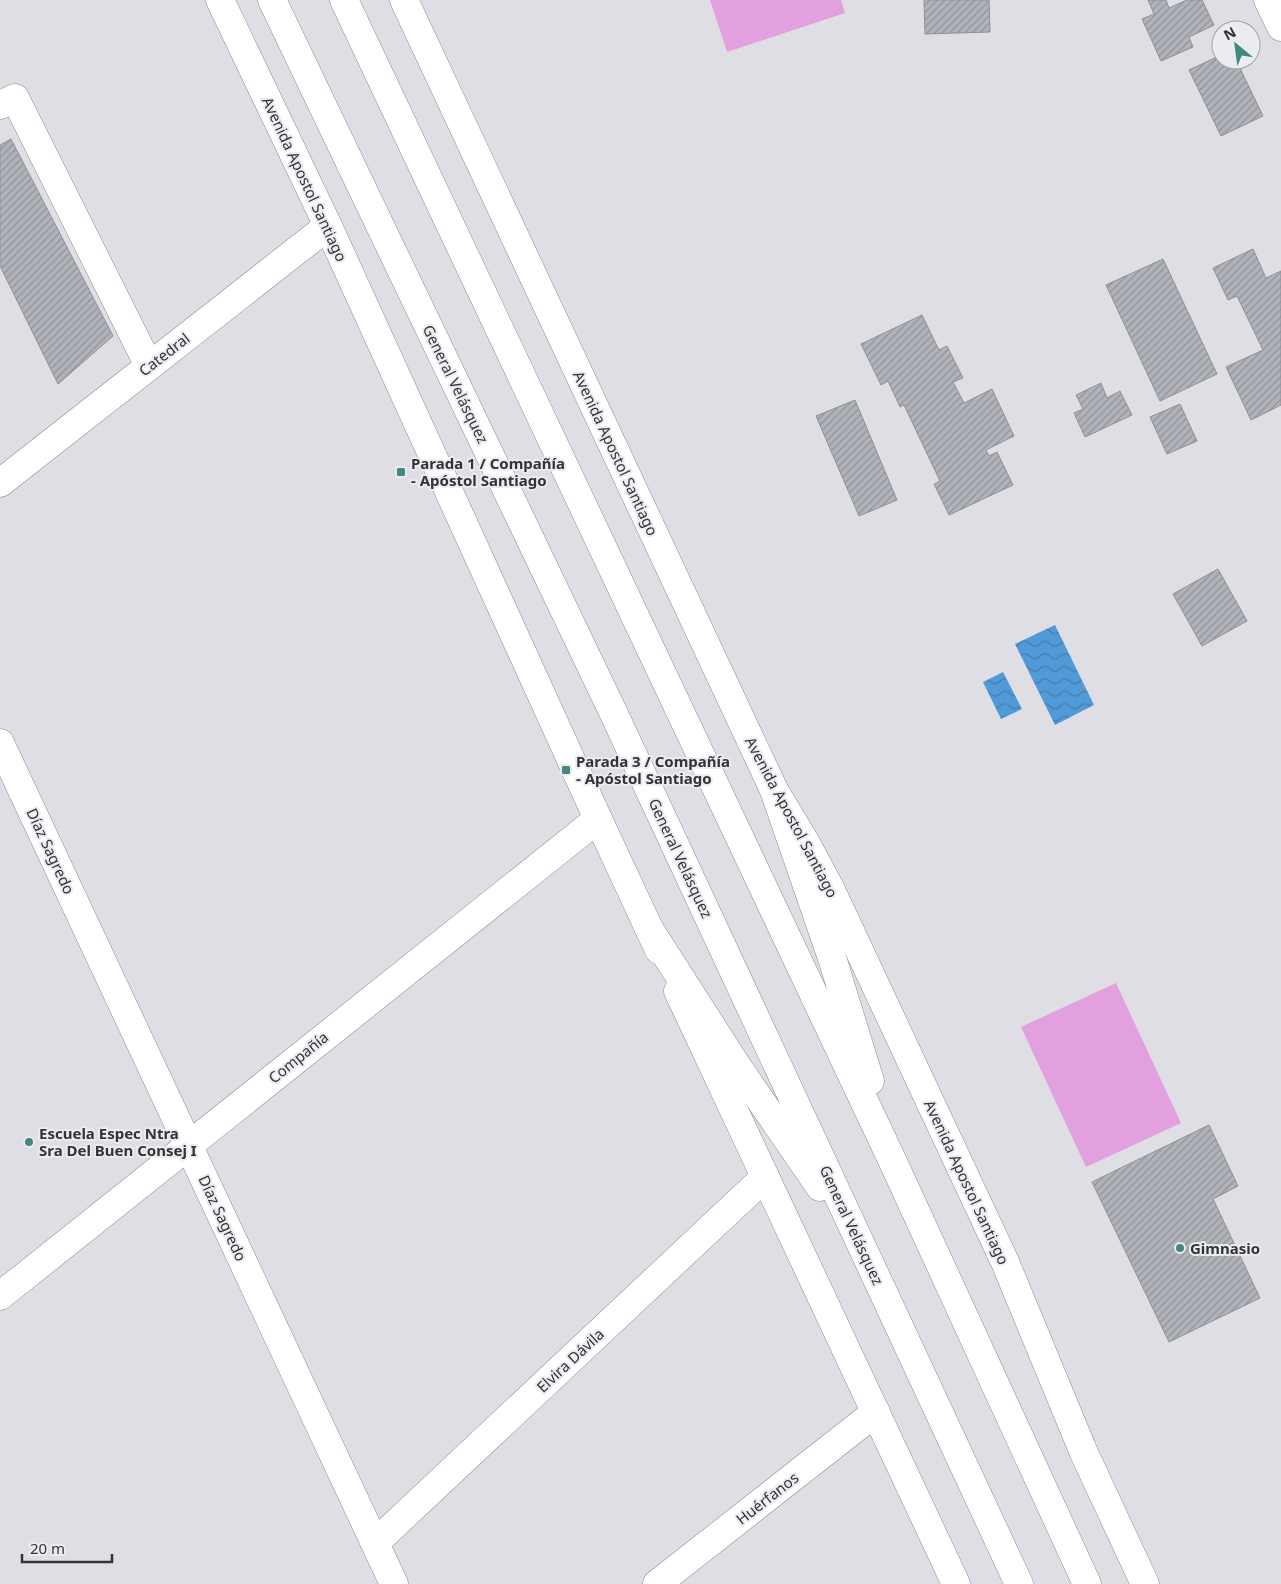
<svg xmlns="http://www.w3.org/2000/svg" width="1281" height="1584" viewBox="0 0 1281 1584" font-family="'Noto Sans',sans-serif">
  <defs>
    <pattern id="water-waves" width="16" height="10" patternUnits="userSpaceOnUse" patternTransform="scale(1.25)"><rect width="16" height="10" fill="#509ad8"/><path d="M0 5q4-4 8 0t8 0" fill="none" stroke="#437eb0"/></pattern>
    <pattern id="building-hatch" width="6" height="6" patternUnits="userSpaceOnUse" patternTransform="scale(1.25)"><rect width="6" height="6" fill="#b0b3b9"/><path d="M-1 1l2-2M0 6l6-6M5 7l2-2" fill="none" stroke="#909297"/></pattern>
  </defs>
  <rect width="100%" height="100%" fill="#dedee4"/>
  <path fill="#e2a1de" d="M 710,0 L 841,0 L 845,13 L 727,52 Z
    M 1116,983 L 1181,1123 L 1086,1167 L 1021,1027 Z"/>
  <path fill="url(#water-waves)" d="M 1055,625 L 1094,705 L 1055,725 L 1015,644 Z
    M 1003,672 L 1022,709 L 1001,719 L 983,682 Z"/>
  <path fill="url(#building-hatch)" stroke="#8f9197" d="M 924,0 L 989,0 L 990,32 L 925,34 Z
    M 1148,0 L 1166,0 L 1169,8 L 1187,0 L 1202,0 L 1214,25 L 1189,37 L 1193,47 L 1161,61 L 1142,19 L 1154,14 Z
    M 1221,55 L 1221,60 L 1236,60 L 1263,116 L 1221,136 L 1189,70 Z
    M 11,139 L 113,336 L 58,384 L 0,266 L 0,145 Z
    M 1253,249 L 1266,278 L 1281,271 L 1281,405 L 1251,420 L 1226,367 L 1263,350 L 1237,296 L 1228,300 L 1213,268 Z
    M 1163,259 L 1217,374 L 1160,401 L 1106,285 Z
    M 922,315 L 939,350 L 947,346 L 963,378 L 953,382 L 964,403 L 992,389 L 1014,436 L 986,450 L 989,456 L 997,452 L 1013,485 L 949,515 L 934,484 L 940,481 L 904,405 L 900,407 L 888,381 L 881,385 L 861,344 Z
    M 1101,383 L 1107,398 L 1120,391 L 1132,415 L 1085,437 L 1074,413 L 1083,409 L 1076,395 Z
    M 855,400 L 897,500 L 859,516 L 816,416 Z
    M 1180,404 L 1197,441 L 1167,454 L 1150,417 Z
    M 1218,569 L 1247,621 L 1202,646 L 1173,594 Z
    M 1209,1125 L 1238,1186 L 1213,1199 L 1260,1298 L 1169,1342 L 1092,1182 Z"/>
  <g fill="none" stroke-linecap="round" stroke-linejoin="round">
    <defs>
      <path id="minor" d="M 1268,0 L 1281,27
        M 0,105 L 15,98 L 149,366
        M 0,483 L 328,226
        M 0,743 L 394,1584
        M 0,1296 L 598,819
        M 375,1543 L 765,1177
        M 657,1584 L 876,1412"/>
      <path id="major" d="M 220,0 L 328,226 L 598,819 L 659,950
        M 404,0 L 774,790 L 807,845 L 830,888 L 1005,1262 L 1084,1453 L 1145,1584
        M 678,991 L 956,1584"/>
      <path id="highway" d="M 272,0 L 614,714 L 1019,1584
        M 344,0 L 893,1162 L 1087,1584
        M 774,790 L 833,961 L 870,1081
        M 648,927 L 737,1066 L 820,1187"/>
    </defs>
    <use href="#minor" stroke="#8b8b91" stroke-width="29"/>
    <use href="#major" stroke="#8b8b91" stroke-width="29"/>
    <use href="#highway" stroke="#8b8b91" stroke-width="29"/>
    <use href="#minor" stroke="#fff" stroke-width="28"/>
    <use href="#major" stroke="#fff" stroke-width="28"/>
    <use href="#highway" stroke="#fff" stroke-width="28"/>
  </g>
  <g fill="#42887e" stroke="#ebebf2" stroke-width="2">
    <rect x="396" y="467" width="10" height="10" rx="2.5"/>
    <rect x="561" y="765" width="10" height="10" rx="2.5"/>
    <circle cx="29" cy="1142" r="5"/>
    <circle cx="1180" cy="1248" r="5"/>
  </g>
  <g text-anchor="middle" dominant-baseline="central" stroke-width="4" stroke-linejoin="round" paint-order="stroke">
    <g font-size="15" fill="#343437" stroke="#ebebf2">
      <text transform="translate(305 179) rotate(65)">Avenida Apostol Santiago</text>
      <text transform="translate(164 354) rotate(-38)">Catedral</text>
      <text transform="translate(456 384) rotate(64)">General Velásquez</text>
      <text transform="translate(616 453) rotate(65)">Avenida Apostol Santiago</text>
      <text transform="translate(792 817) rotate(62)">Avenida Apostol Santiago</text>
      <text transform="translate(51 851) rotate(65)">Díaz Sagredo</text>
      <text transform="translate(681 858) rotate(65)">General Velásquez</text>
      <text transform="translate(298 1057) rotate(-39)">Compañía</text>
      <text transform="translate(967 1182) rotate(65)">Avenida Apostol Santiago</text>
      <text transform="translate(223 1218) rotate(65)">Díaz Sagredo</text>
      <text transform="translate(852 1225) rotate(65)">General Velásquez</text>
      <text transform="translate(570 1360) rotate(-43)">Elvira Dávila</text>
      <text transform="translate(767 1498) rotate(-38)">Huérfanos</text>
    </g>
    <g font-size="15" font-weight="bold" fill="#343437" stroke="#ebebf2" text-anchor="start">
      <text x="411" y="463">Parada 1 / Compañía<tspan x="411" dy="17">- Apóstol Santiago</tspan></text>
      <text x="576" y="761">Parada 3 / Compañía<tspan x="576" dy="17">- Apóstol Santiago</tspan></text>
      <text x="39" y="1133">Escuela Espec Ntra<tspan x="39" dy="17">Sra Del Buen Consej I</tspan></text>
      <text x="1190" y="1248">Gimnasio</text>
    </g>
  </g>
  <g transform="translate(1236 45) rotate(331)"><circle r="24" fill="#ebebf2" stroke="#a2a2a7"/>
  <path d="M0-4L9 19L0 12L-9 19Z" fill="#42887e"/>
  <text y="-8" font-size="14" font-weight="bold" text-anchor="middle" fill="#343437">N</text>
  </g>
  <path d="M22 1554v8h90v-8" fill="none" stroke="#343437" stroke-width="2.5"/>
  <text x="30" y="1554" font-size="15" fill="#343437" stroke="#ebebf2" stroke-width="4" paint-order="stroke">20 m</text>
</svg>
